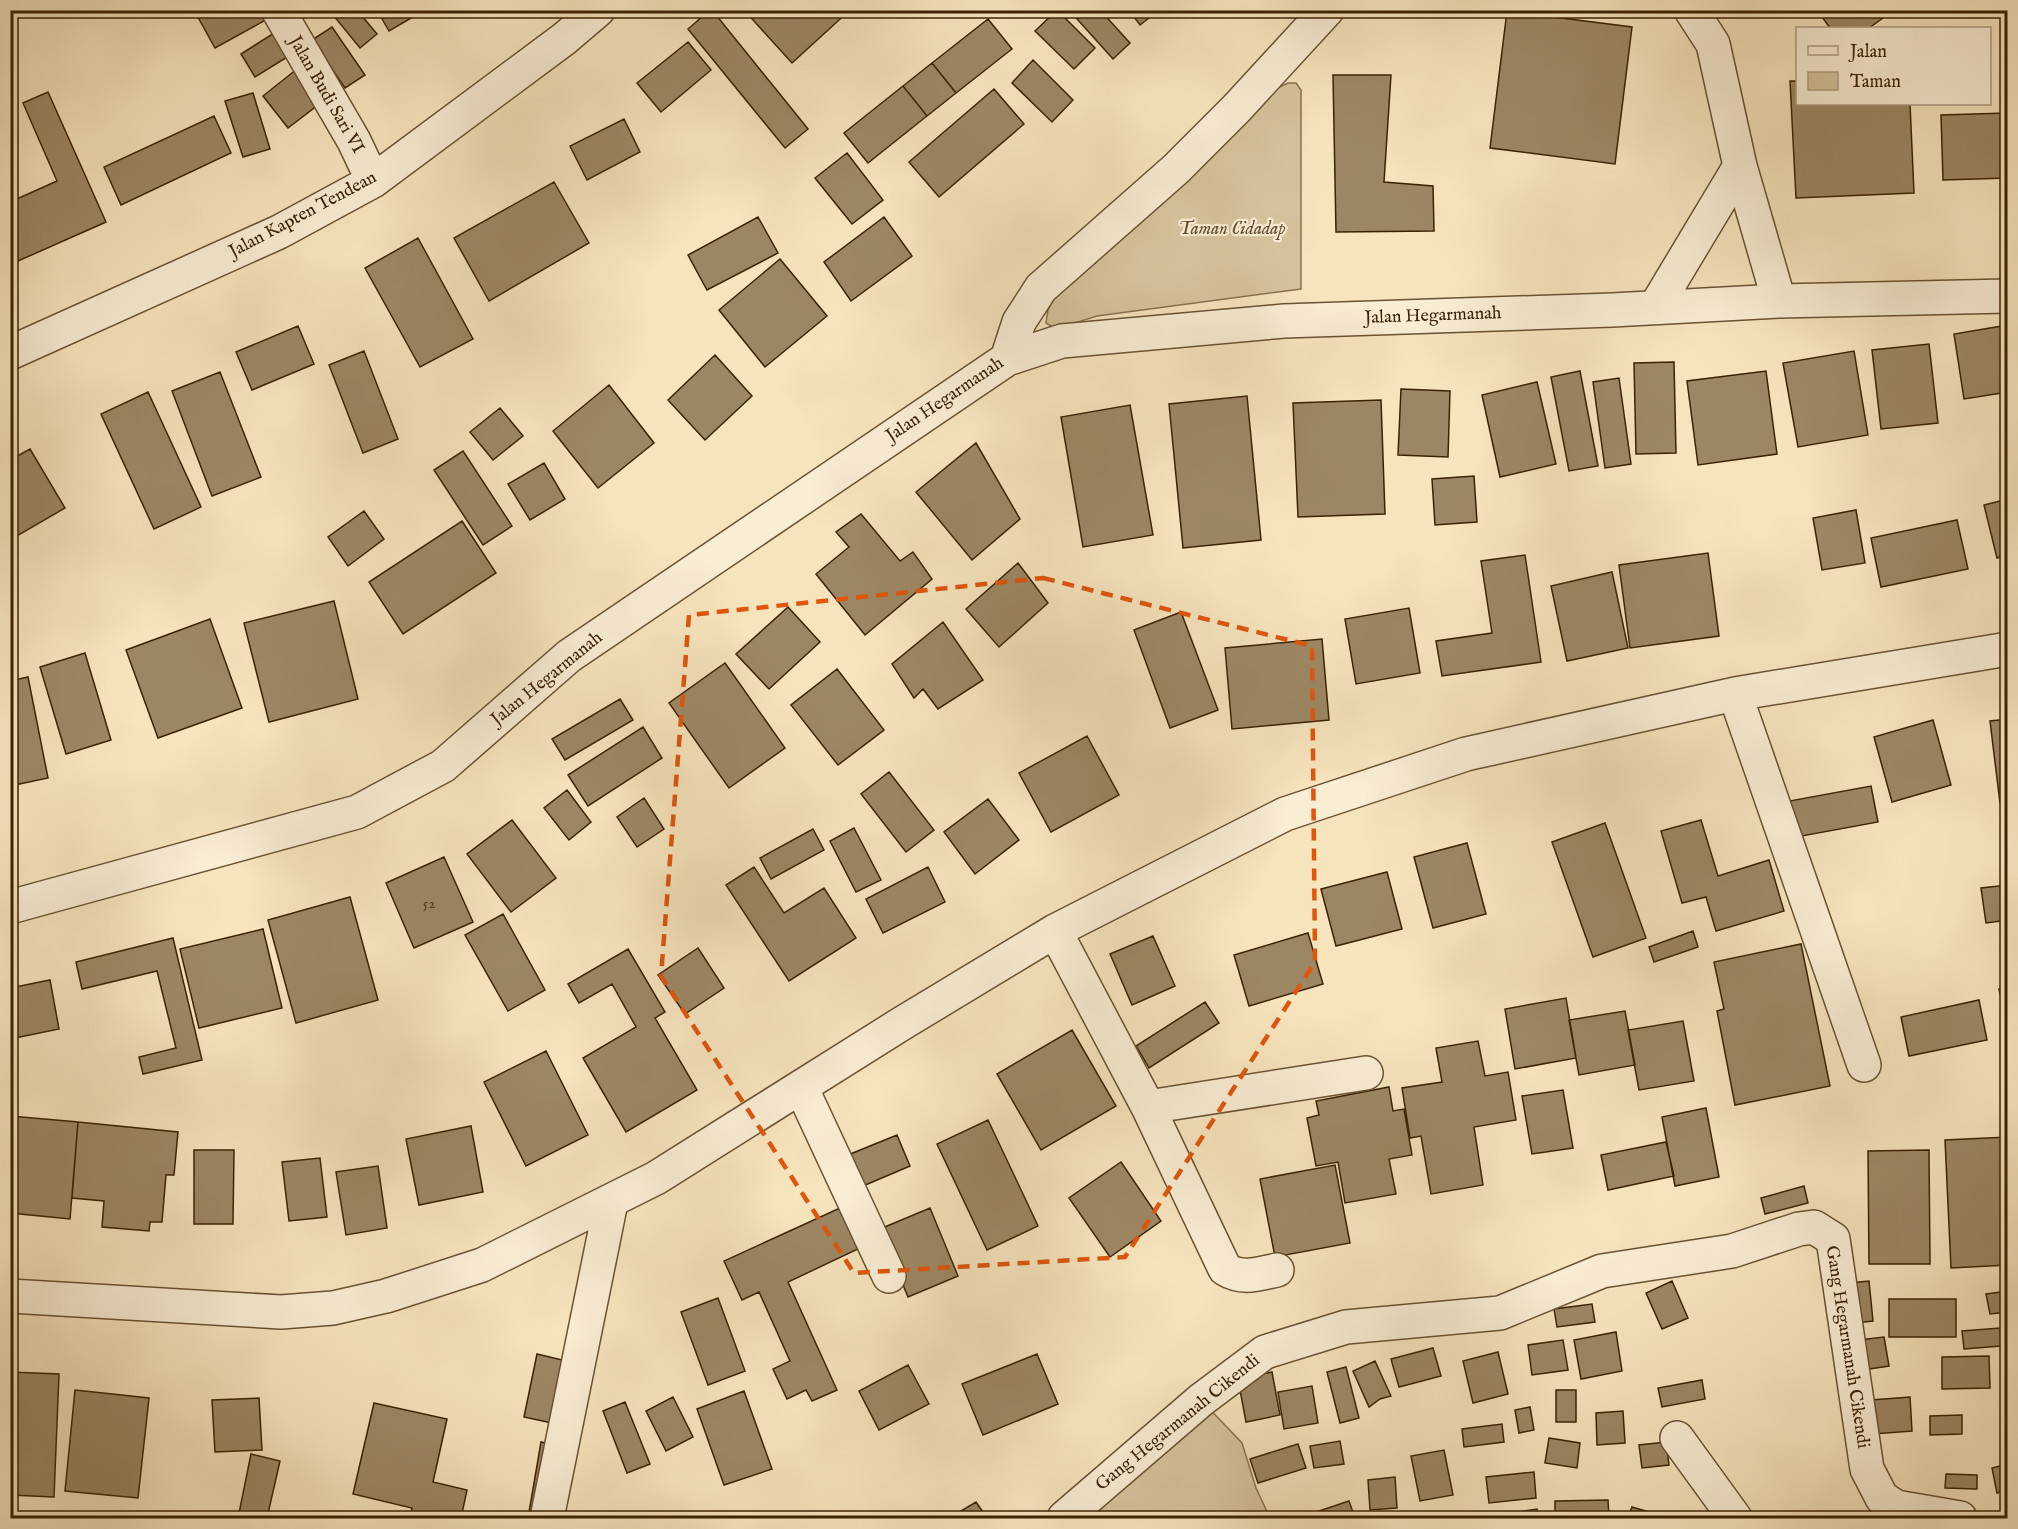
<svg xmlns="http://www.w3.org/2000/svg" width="2018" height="1529" viewBox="0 0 2018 1529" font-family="'IM FELL English',serif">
  <rect width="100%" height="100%" fill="#f6e4bd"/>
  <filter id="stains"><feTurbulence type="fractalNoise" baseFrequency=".00333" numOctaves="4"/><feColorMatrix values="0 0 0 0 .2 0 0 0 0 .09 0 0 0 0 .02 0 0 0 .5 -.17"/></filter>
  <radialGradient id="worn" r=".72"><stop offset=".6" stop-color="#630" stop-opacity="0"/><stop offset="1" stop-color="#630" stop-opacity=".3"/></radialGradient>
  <path fill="#d6c39d" stroke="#887250" stroke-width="1.5" d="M 1288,83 L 1296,83 L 1301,90 L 1301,289 L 1097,316 L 1056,329 L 1046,323 L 1048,310 L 1056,293 L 1273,90 Z
    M 1201,1400 L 1242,1443 L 1256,1488 L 1270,1518 L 1064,1518 Z"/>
  <path fill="#9c8764" stroke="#3b2203" stroke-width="1.5" d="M 194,10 L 270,10 L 273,16 L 215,48 Z
    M 329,10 L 357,10 L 377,34 L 360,48 Z
    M 377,10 L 425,10 L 389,31 Z
    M 710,10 L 712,10 L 808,129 L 785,148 L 688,29 Z
    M 744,10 L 850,10 L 792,63 Z
    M 1057,10 L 1095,48 L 1074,69 L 1035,31 Z
    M 1069,10 L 1100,10 L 1130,43 L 1113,59 Z
    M 1129,10 L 1159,10 L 1140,25 Z
    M 1817,10 L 1894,10 L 1869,28 L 1830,28 Z
    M 1507,11 L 1632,27 L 1615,164 L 1490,148 Z
    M 988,19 L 1012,49 L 956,93 L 932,63 Z
    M 332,27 L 365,75 L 345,88 L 312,40 Z
    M 282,28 L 297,51 L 255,77 L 241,54 Z
    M 688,42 L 711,70 L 661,112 L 637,83 Z
    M 1033,60 L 1073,100 L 1052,122 L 1012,83 Z
    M 932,63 L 956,93 L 927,116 L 903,86 Z
    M 302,65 L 327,98 L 288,128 L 263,96 Z
    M 1333,75 L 1391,75 L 1384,182 L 1433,186 L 1434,231 L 1336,232 Z
    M 1790,81 L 1798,81 L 1798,104 L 1910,104 L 1914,193 L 1796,198 Z
    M 903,86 L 927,116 L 868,163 L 844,133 Z
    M 994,89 L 1024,124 L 939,197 L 909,162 Z
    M 48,92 L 106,222 L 18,261 L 10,243 L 10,202 L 57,181 L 23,103 Z
    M 253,93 L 270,149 L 243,157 L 225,101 Z
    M 2006,113 L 2008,178 L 1943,180 L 1941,115 Z
    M 214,116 L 231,153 L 121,205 L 104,167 Z
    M 624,119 L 640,152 L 587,180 L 570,146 Z
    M 847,153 L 883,200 L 852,224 L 815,178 Z
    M 554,182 L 589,243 L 489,301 L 454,238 Z
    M 758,217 L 778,253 L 707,290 L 688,255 Z
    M 884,217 L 912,256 L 851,301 L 824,262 Z
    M 418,238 L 473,339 L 420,367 L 365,268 Z
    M 780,259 L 827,316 L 765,367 L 719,310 Z
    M 2008,325 L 2008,392 L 1964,399 L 1954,334 Z
    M 298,326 L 314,364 L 252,390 L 236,352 Z
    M 1929,344 L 1938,423 L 1881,429 L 1872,350 Z
    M 364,351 L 398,439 L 363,453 L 329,365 Z
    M 1854,351 L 1868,435 L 1798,447 L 1783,363 Z
    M 715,355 L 752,396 L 705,440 L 668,400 Z
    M 1674,362 L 1676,453 L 1636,454 L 1634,363 Z
    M 1580,371 L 1598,466 L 1569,471 L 1551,377 Z
    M 1766,371 L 1777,454 L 1698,465 L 1687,381 Z
    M 220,372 L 261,477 L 212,496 L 172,391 Z
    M 1619,378 L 1631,464 L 1605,468 L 1593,382 Z
    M 1537,382 L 1556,464 L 1500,477 L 1482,395 Z
    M 609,385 L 654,443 L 598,488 L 553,431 Z
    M 1401,389 L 1450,391 L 1448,457 L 1398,455 Z
    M 148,392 L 201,507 L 154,529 L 101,414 Z
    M 1247,396 L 1261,540 L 1183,548 L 1169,404 Z
    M 1381,400 L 1385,514 L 1298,517 L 1293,403 Z
    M 1130,405 L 1153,535 L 1083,547 L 1061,417 Z
    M 500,408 L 523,436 L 493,460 L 470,432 Z
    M 976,443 L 1020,519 L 972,560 L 916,492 Z
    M 30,449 L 65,508 L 10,540 L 10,460 Z
    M 463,451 L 512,526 L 483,545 L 434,470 Z
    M 544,463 L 565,499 L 530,520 L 508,484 Z
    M 1474,476 L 1477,522 L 1435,525 L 1432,479 Z
    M 2008,499 L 2008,555 L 1997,558 L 1984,505 Z
    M 1856,510 L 1865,563 L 1822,570 L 1813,518 Z
    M 364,511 L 384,539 L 348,566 L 328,537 Z
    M 861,514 L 900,561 L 913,552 L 932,579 L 865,635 L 816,574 L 849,547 L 836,532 Z
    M 1957,520 L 1968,569 L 1881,587 L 1871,538 Z
    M 462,521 L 496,573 L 403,634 L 369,582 Z
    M 1708,553 L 1719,636 L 1630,648 L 1619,565 Z
    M 1525,555 L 1541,662 L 1442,676 L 1436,641 L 1492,633 L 1481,561 Z
    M 1018,563 L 1048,603 L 999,647 L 966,609 Z
    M 1612,572 L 1628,648 L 1567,661 L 1551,586 Z
    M 334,601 L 358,699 L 269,722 L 244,623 Z
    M 788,607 L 820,642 L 769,689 L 736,654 Z
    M 1409,608 L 1420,673 L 1356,684 L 1345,619 Z
    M 1181,612 L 1218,710 L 1170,728 L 1134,630 Z
    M 210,619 L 242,708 L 158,738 L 126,650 Z
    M 943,622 L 983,680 L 938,709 L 923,689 L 914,698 L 892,664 Z
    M 1322,639 L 1329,720 L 1232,729 L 1225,648 Z
    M 85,653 L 111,740 L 66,754 L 40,667 Z
    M 725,663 L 785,748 L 729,788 L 669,703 Z
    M 837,669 L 884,730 L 838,765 L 791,705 Z
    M 28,677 L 48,778 L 10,786 L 10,681 Z
    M 620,699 L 633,720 L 565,760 L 552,739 Z
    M 2008,719 L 2008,802 L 2000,803 L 1990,721 Z
    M 1933,720 L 1951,785 L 1892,802 L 1874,737 Z
    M 643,727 L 662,758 L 588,806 L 568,775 Z
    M 1087,736 L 1119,795 L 1051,832 L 1019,773 Z
    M 889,772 L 934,830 L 906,852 L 861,794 Z
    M 1871,786 L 1878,822 L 1791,838 L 1784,802 Z
    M 567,790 L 591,822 L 569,840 L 544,808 Z
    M 644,798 L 664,829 L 637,847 L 617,817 Z
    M 988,799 L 1019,840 L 975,874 L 944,832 Z
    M 512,820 L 556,878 L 511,912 L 467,854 Z
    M 1701,820 L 1718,876 L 1769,860 L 1784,911 L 1716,931 L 1706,897 L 1682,903 L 1661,831 Z
    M 1605,823 L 1646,938 L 1593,957 L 1552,842 Z
    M 854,828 L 881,880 L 856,892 L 830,841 Z
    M 813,829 L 824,850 L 771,879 L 760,858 Z
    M 1467,843 L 1486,914 L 1433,928 L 1414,857 Z
    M 444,857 L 473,922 L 414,948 L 386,883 Z
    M 754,867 L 784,913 L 824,888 L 856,938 L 789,981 L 726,885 Z
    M 928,867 L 945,902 L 883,933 L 866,899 Z
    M 1387,872 L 1402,929 L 1336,946 L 1321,889 Z
    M 2008,885 L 2008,920 L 1986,923 L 1981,888 Z
    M 350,897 L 378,1000 L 296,1023 L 268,920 Z
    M 503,914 L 545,990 L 508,1011 L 465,935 Z
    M 263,929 L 282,1008 L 199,1028 L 180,949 Z
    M 1693,931 L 1698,947 L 1654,962 L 1649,947 Z
    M 1308,933 L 1323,984 L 1249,1006 L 1234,955 Z
    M 1153,936 L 1175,986 L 1132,1005 L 1110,954 Z
    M 173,938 L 202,1060 L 143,1074 L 139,1057 L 176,1048 L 157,971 L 82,989 L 76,962 Z
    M 1801,944 L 1830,1086 L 1735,1105 L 1717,1011 L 1724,1009 L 1714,962 Z
    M 698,948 L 724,988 L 685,1014 L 658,975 Z
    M 628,949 L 665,1012 L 655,1018 L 697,1090 L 626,1132 L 583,1058 L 636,1027 L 612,984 L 579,1003 L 568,984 Z
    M 50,980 L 59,1029 L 10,1039 L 10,988 Z
    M 2008,987 L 2008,1015 L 2005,1016 L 1999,989 Z
    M 1566,998 L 1576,1058 L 1515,1069 L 1505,1009 Z
    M 1979,1000 L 1987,1040 L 1909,1056 L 1901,1017 Z
    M 1205,1002 L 1219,1023 L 1149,1068 L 1136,1046 Z
    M 1625,1011 L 1635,1065 L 1579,1075 L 1569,1020 Z
    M 1683,1021 L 1694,1081 L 1639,1090 L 1628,1030 Z
    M 1072,1030 L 1116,1106 L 1041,1150 L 997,1074 Z
    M 1478,1041 L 1485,1076 L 1508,1072 L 1516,1120 L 1474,1127 L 1483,1185 L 1431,1194 L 1421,1136 L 1410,1138 L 1402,1088 L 1442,1082 L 1436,1048 Z
    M 546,1051 L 588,1135 L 526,1166 L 484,1082 Z
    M 1389,1087 L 1393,1111 L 1404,1109 L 1412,1155 L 1389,1159 L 1396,1194 L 1345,1203 L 1338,1162 L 1316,1166 L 1307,1118 L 1319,1115 L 1316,1101 Z
    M 1563,1090 L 1573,1148 L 1532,1154 L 1522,1096 Z
    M 2006,1094 L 2008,1094 L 2008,1118 L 2006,1118 Z
    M 1706,1108 L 1719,1177 L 1675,1186 L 1662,1117 Z
    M 10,1116 L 78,1122 L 70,1219 L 10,1213 Z
    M 988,1120 L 1038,1226 L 987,1250 L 937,1144 Z
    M 78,1122 L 178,1132 L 174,1175 L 166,1175 L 162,1222 L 150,1222 L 149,1231 L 102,1227 L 104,1201 L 72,1198 Z
    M 471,1126 L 483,1192 L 419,1205 L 406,1139 Z
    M 897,1135 L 910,1166 L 856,1189 L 843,1157 Z
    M 2008,1137 L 2008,1265 L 1951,1268 L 1945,1140 Z
    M 1666,1142 L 1674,1176 L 1608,1190 L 1601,1155 Z
    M 194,1150 L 234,1150 L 233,1224 L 194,1224 Z
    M 1929,1150 L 1930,1264 L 1869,1264 L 1868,1151 Z
    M 320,1158 L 327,1217 L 289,1221 L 282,1162 Z
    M 1121,1162 L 1161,1221 L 1110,1257 L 1069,1198 Z
    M 1335,1165 L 1350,1243 L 1275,1257 L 1260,1179 Z
    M 378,1166 L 387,1228 L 346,1235 L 336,1172 Z
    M 1804,1186 L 1808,1203 L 1765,1214 L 1761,1198 Z
    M 840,1208 L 858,1249 L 788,1282 L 837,1390 L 812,1401 L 806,1390 L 787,1399 L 773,1369 L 790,1361 L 759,1292 L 742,1300 L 724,1261 Z
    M 930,1208 L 958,1276 L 908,1297 L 880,1229 Z
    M 1672,1281 L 1688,1318 L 1662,1329 L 1646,1293 Z
    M 1869,1281 L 1873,1321 L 1854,1323 L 1849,1283 Z
    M 2008,1291 L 2008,1312 L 1990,1314 L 1986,1294 Z
    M 718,1298 L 745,1371 L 708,1385 L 681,1312 Z
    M 1889,1299 L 1956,1299 L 1956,1337 L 1889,1337 Z
    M 1592,1304 L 1595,1322 L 1557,1327 L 1554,1309 Z
    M 2000,1328 L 2001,1346 L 1964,1349 L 1962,1331 Z
    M 1616,1332 L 1622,1371 L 1581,1379 L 1574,1340 Z
    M 1884,1337 L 1889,1366 L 1863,1370 L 1859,1340 Z
    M 1563,1340 L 1568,1370 L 1532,1375 L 1528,1345 Z
    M 1433,1348 L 1441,1376 L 1399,1387 L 1391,1359 Z
    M 1498,1352 L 1508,1394 L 1473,1403 L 1463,1361 Z
    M 537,1354 L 575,1363 L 561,1425 L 524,1417 Z
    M 1037,1354 L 1058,1404 L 983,1435 L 962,1384 Z
    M 1989,1356 L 1990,1388 L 1942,1389 L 1942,1357 Z
    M 1375,1361 L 1391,1396 L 1380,1399 L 1369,1407 L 1353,1371 Z
    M 908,1365 L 929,1404 L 879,1430 L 859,1391 Z
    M 1346,1367 L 1359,1418 L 1340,1423 L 1327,1372 Z
    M 10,1372 L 59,1374 L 54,1497 L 10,1495 Z
    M 1272,1372 L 1280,1415 L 1246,1422 L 1238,1379 Z
    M 1702,1380 L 1705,1399 L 1662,1407 L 1658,1388 Z
    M 1312,1386 L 1318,1423 L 1284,1429 L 1278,1392 Z
    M 75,1390 L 149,1398 L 138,1498 L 65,1491 Z
    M 1556,1390 L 1576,1390 L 1576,1422 L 1556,1422 Z
    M 744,1391 L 772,1469 L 724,1485 L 697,1409 Z
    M 673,1397 L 693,1437 L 666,1451 L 646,1411 Z
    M 1910,1397 L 1912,1431 L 1873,1434 L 1871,1400 Z
    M 259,1398 L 262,1450 L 215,1452 L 212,1400 Z
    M 625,1402 L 650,1464 L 627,1473 L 603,1411 Z
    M 374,1403 L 447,1419 L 433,1482 L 467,1490 L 461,1518 L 410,1518 L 412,1508 L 353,1494 Z
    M 1530,1407 L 1534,1430 L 1519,1433 L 1515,1410 Z
    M 1623,1411 L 1625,1443 L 1597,1445 L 1596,1413 Z
    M 1962,1415 L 1962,1434 L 1930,1435 L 1930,1416 Z
    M 1502,1424 L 1504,1442 L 1464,1447 L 1462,1429 Z
    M 1549,1438 L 1580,1443 L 1577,1468 L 1545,1463 Z
    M 1340,1441 L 1344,1464 L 1314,1468 L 1310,1446 Z
    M 541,1442 L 556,1445 L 542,1518 L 528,1518 Z
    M 1666,1442 L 1669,1465 L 1642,1468 L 1639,1445 Z
    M 1298,1444 L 1306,1468 L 1258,1483 L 1250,1459 Z
    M 1444,1450 L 1453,1495 L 1420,1501 L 1411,1456 Z
    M 251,1454 L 280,1461 L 267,1518 L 238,1518 Z
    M 2008,1464 L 2008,1490 L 1997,1493 L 1992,1468 Z
    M 1534,1472 L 1536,1498 L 1489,1503 L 1486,1477 Z
    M 1946,1474 L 1977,1475 L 1977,1489 L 1945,1488 Z
    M 1395,1477 L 1397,1508 L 1370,1510 L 1368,1480 Z
    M 1608,1500 L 1609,1518 L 1555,1518 L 1555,1501 Z
    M 1349,1501 L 1355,1518 L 1318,1518 L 1316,1512 Z
    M 976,1502 L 987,1518 L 949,1518 Z
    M 1632,1507 L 1663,1516 L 1662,1518 L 1628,1518 Z
    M 1537,1509 L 1538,1518 L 1500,1518 L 1500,1515 Z
    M 803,1512 L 805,1518 L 788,1518 Z"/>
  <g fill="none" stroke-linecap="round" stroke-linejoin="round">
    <defs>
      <path id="minor" d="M 278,10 L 354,141 L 373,181
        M 1691,10 L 1713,44 L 1740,166 L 1779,301
        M 1656,306 L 1740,166
        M 10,353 L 279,232 L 373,181 L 564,39 L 598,10
        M 1007,359 L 1019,322 L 1041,288 L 1176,169 L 1236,109 L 1327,10
        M 1735,694 L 1864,1065
        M 10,907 L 357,812 L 443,766 L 569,656 L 1007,359 L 1062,341 L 1284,321 L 1612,310 L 1779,301 L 2008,296
        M 1055,931 L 1148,1107 L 1225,1269 C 1243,1280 1258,1274 1277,1270
        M 801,1087 L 889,1276
        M 1148,1107 L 1366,1073
        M 10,1296 L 281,1312 L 333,1308 L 386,1296 L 482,1265 L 656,1178 L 901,1024 L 1055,931 L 1285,814 L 1466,754 L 1735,694 L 2008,649
        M 1677,1438 L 1735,1518
        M 547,1518 L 611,1202
        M 1064,1518 L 1201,1400 L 1265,1352 L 1346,1327 L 1500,1313 L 1602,1271 L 1732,1251 L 1799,1229 L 1814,1227 L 1833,1239 L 1867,1469 L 1882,1498 L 1896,1507 L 1960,1518"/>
    </defs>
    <use href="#minor" stroke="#6a5232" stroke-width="36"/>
    <use href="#minor" stroke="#f9edd4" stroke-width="33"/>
  </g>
  <path fill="none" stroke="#df560c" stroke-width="4.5" stroke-dasharray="12 8" stroke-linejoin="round" d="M 1043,578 L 1312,646 L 1315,962 L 1125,1257 L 854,1273 L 661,976 L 689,615 Z"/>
  <g text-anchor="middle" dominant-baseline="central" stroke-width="4.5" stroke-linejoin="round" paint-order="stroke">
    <g font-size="15" fill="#533b1b">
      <text x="429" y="903">52</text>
    </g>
    <g font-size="18" fill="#3b2203" stroke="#f9edd4">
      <text transform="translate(326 95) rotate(60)">Jalan Budi Sari VI</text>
      <text transform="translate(303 215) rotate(-28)">Jalan Kapten Tendean</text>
      <text transform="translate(1433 316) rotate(-2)">Jalan Hegarmanah</text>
      <text transform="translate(945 400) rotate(-34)">Jalan Hegarmanah</text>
      <text transform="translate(547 679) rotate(-39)">Jalan Hegarmanah</text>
      <text transform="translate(1847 1347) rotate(81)">Gang Hegarmanah Cikendi</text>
      <text transform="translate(1178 1423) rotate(-39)">Gang Hegarmanah Cikendi</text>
    </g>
    <g font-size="18" font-style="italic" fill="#624a2a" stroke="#f9edd4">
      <text x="1232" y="229">Taman Cidadap</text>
    </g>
  </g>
  <rect width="2018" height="1529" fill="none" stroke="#f6e4bd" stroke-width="36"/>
  <rect x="12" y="12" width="1994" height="1505" fill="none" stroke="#3b2203" stroke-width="3"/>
  <rect x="18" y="18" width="1982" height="1493" fill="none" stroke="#3b2203" stroke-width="1.5"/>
  <rect x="1796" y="27" width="195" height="78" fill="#f9edd4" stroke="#ad9c80" stroke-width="1.5"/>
  <rect x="1808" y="46" width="30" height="9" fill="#f9edd4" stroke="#ad9c80" stroke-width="1.5"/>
  <text x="1850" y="57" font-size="18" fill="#3b2203">Jalan</text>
  <rect x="1808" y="72" width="30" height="18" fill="#d6c39d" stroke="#ad9c80" stroke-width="1.5"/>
  <text x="1850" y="87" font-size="18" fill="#3b2203">Taman</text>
  <rect width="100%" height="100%" filter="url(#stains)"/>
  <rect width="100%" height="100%" fill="url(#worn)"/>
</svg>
